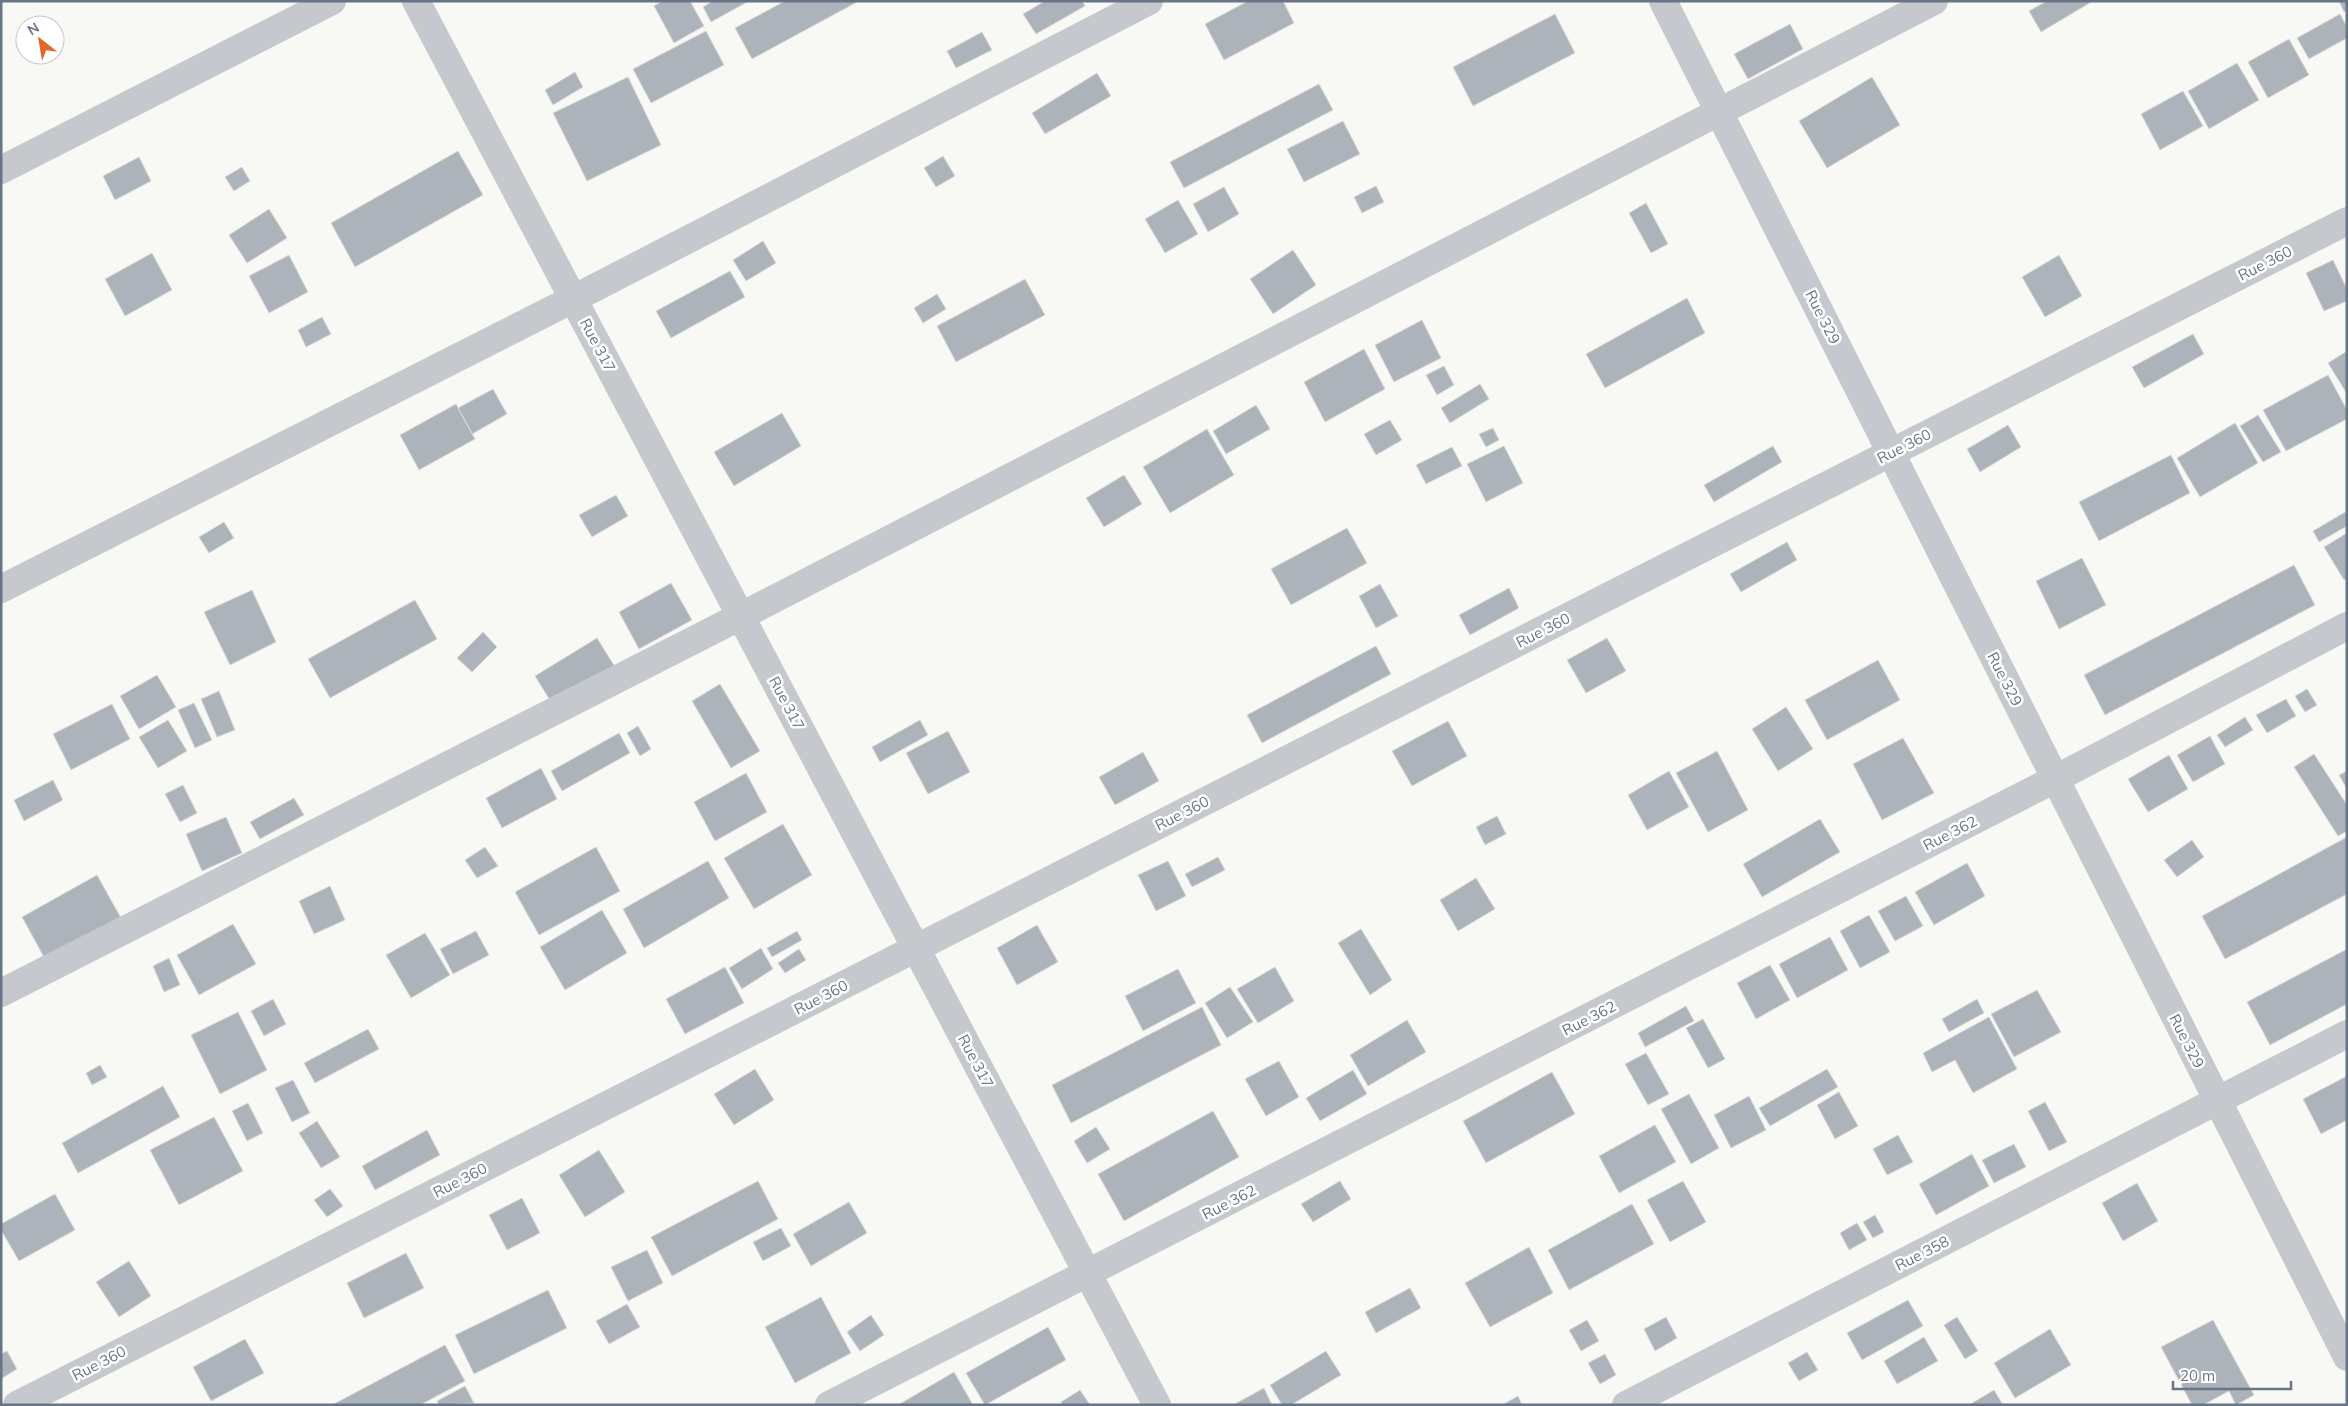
<svg xmlns="http://www.w3.org/2000/svg" width="2348" height="1406" viewBox="0 0 2348 1406" font-family="Mulish,sans-serif">
  <rect width="100%" height="100%" fill="#f8f8f5"/>
  <path fill="#acb3ba" stroke="#d9dad7" d="M 662,1 L 690,1 L 704,26 L 674,43 L 654,6 Z
    M 713,1 L 749,1 L 711,22 L 703,7 Z
    M 785,1 L 859,1 L 752,59 L 735,28 Z
    M 1045,1 L 1082,1 L 1085,6 L 1036,34 L 1023,14 Z
    M 1248,1 L 1283,1 L 1294,23 L 1224,60 L 1205,24 Z
    M 2047,1 L 2093,1 L 2041,32 L 2029,11 Z
    M 2339,1 L 2347,1 L 2347,10 L 2344,12 Z
    M 1555,14 L 1575,53 L 1473,106 L 1453,67 Z
    M 2340,14 L 2347,27 L 2347,38 L 2309,59 L 2297,38 Z
    M 1790,24 L 1803,49 L 1748,79 L 1734,54 Z
    M 706,31 L 724,65 L 651,103 L 633,69 Z
    M 982,32 L 992,50 L 956,68 L 947,51 Z
    M 2289,39 L 2309,75 L 2268,98 L 2248,62 Z
    M 2237,63 L 2259,100 L 2209,129 L 2188,91 Z
    M 575,72 L 583,87 L 553,105 L 545,90 Z
    M 1097,73 L 1111,96 L 1045,134 L 1032,113 Z
    M 628,77 L 661,145 L 587,181 L 553,113 Z
    M 1872,77 L 1900,125 L 1827,168 L 1799,121 Z
    M 1319,84 L 1333,110 L 1184,188 L 1170,162 Z
    M 2183,91 L 2203,126 L 2160,150 L 2141,114 Z
    M 1343,121 L 1360,154 L 1304,182 L 1287,149 Z
    M 458,151 L 483,195 L 355,267 L 331,223 Z
    M 943,156 L 955,176 L 936,187 L 924,168 Z
    M 139,157 L 151,181 L 115,200 L 103,176 Z
    M 242,167 L 250,181 L 234,191 L 225,177 Z
    M 1376,186 L 1384,202 L 1362,213 L 1354,197 Z
    M 1224,187 L 1239,214 L 1208,232 L 1193,204 Z
    M 1178,200 L 1198,234 L 1165,253 L 1145,219 Z
    M 1646,203 L 1668,244 L 1651,253 L 1629,213 Z
    M 269,209 L 287,238 L 247,263 L 229,235 Z
    M 763,241 L 776,263 L 746,281 L 733,260 Z
    M 1293,250 L 1316,285 L 1273,314 L 1250,279 Z
    M 152,253 L 172,290 L 125,316 L 105,279 Z
    M 289,255 L 308,292 L 269,313 L 249,276 Z
    M 2059,255 L 2082,296 L 2045,317 L 2022,277 Z
    M 2333,260 L 2347,289 L 2347,301 L 2324,311 L 2306,273 Z
    M 730,271 L 745,297 L 671,338 L 656,311 Z
    M 1025,279 L 1045,315 L 956,362 L 937,326 Z
    M 937,294 L 946,309 L 923,323 L 914,308 Z
    M 1687,298 L 1705,333 L 1605,388 L 1586,354 Z
    M 322,317 L 331,334 L 306,347 L 298,330 Z
    M 1422,320 L 1441,358 L 1394,382 L 1375,345 Z
    M 2193,334 L 2204,354 L 2144,388 L 2132,367 Z
    M 1364,349 L 1385,389 L 1325,422 L 1304,382 Z
    M 2347,351 L 2347,394 L 2328,363 Z
    M 1444,366 L 1454,385 L 1437,395 L 1426,375 Z
    M 2328,375 L 2347,410 L 2347,419 L 2286,451 L 2263,410 Z
    M 1480,384 L 1489,399 L 1450,423 L 1441,408 Z
    M 493,389 L 507,414 L 472,434 L 458,408 Z
    M 456,404 L 475,439 L 419,470 L 400,435 Z
    M 1256,405 L 1270,429 L 1226,454 L 1213,431 Z
    M 782,413 L 801,446 L 734,486 L 714,452 Z
    M 2258,415 L 2281,452 L 2263,462 L 2240,426 Z
    M 1390,420 L 1402,440 L 1376,455 L 1364,434 Z
    M 2235,423 L 2258,463 L 2200,497 L 2177,458 Z
    M 2008,425 L 2021,447 L 1980,472 L 1967,449 Z
    M 1493,428 L 1499,440 L 1486,447 L 1479,434 Z
    M 1207,429 L 1234,475 L 1170,513 L 1143,467 Z
    M 1504,446 L 1523,483 L 1486,502 L 1467,464 Z
    M 1773,446 L 1782,462 L 1714,502 L 1704,485 Z
    M 1452,447 L 1462,466 L 1426,484 L 1416,465 Z
    M 2171,455 L 2190,493 L 2099,541 L 2079,502 Z
    M 1124,475 L 1142,504 L 1104,527 L 1086,498 Z
    M 616,495 L 628,516 L 592,537 L 579,515 Z
    M 2347,511 L 2347,526 L 2319,542 L 2313,531 Z
    M 224,522 L 234,538 L 209,553 L 199,537 Z
    M 1347,528 L 1367,563 L 1291,605 L 1271,569 Z
    M 2347,533 L 2347,578 L 2344,580 L 2324,547 Z
    M 1787,542 L 1797,560 L 1741,592 L 1730,574 Z
    M 2082,558 L 2106,605 L 2059,629 L 2036,581 Z
    M 2294,565 L 2315,605 L 2105,715 L 2084,675 Z
    M 671,583 L 692,620 L 639,649 L 619,612 Z
    M 1380,584 L 1398,616 L 1376,628 L 1359,596 Z
    M 1509,588 L 1519,608 L 1470,635 L 1459,615 Z
    M 252,590 L 276,642 L 230,665 L 204,612 Z
    M 415,600 L 437,639 L 330,698 L 308,659 Z
    M 483,632 L 497,647 L 472,672 L 457,658 Z
    M 597,638 L 615,667 L 553,705 L 535,676 Z
    M 1607,638 L 1626,671 L 1586,693 L 1567,660 Z
    M 1376,646 L 1391,674 L 1262,743 L 1247,715 Z
    M 1878,660 L 1900,700 L 1827,740 L 1805,700 Z
    M 157,675 L 176,707 L 139,729 L 120,696 Z
    M 720,684 L 760,751 L 731,768 L 692,701 Z
    M 2307,689 L 2317,705 L 2305,712 L 2295,696 Z
    M 219,691 L 235,730 L 217,737 L 201,699 Z
    M 2286,699 L 2296,716 L 2267,733 L 2256,715 Z
    M 194,703 L 212,740 L 195,748 L 178,710 Z
    M 112,704 L 130,739 L 71,770 L 53,734 Z
    M 1786,707 L 1813,749 L 1778,771 L 1752,729 Z
    M 2245,717 L 2253,730 L 2225,747 L 2217,735 Z
    M 168,720 L 187,751 L 158,768 L 139,737 Z
    M 920,720 L 928,735 L 880,762 L 872,747 Z
    M 1448,721 L 1467,756 L 1412,786 L 1392,751 Z
    M 638,726 L 651,749 L 640,756 L 627,733 Z
    M 948,731 L 970,772 L 928,794 L 906,753 Z
    M 619,733 L 630,753 L 562,791 L 551,771 Z
    M 2210,736 L 2225,764 L 2193,782 L 2177,755 Z
    M 1903,738 L 1934,793 L 1882,820 L 1853,764 Z
    M 1717,751 L 1748,810 L 1708,832 L 1676,773 Z
    M 1143,752 L 1159,781 L 1115,805 L 1099,777 Z
    M 2314,754 L 2347,805 L 2347,831 L 2338,836 L 2294,767 Z
    M 2169,755 L 2188,789 L 2148,812 L 2128,779 Z
    M 541,768 L 557,799 L 502,828 L 486,798 Z
    M 1669,771 L 1689,807 L 1647,830 L 1628,795 Z
    M 2347,771 L 2347,789 L 2339,775 Z
    M 746,773 L 767,812 L 715,841 L 694,802 Z
    M 53,780 L 63,800 L 24,821 L 14,800 Z
    M 183,785 L 197,813 L 180,822 L 165,794 Z
    M 294,798 L 304,815 L 260,839 L 250,822 Z
    M 1497,816 L 1506,834 L 1485,845 L 1476,827 Z
    M 226,817 L 242,853 L 202,871 L 186,834 Z
    M 1820,819 L 1840,852 L 1762,897 L 1743,864 Z
    M 783,824 L 812,875 L 754,909 L 724,858 Z
    M 2347,837 L 2347,894 L 2225,959 L 2202,916 Z
    M 2192,840 L 2204,857 L 2177,877 L 2164,860 Z
    M 485,847 L 498,866 L 477,878 L 465,860 Z
    M 596,847 L 620,891 L 539,935 L 515,892 Z
    M 1218,857 L 1225,870 L 1192,887 L 1185,874 Z
    M 708,861 L 729,898 L 644,948 L 623,909 Z
    M 1168,861 L 1186,896 L 1156,911 L 1138,875 Z
    M 1967,863 L 1985,896 L 1934,925 L 1915,892 Z
    M 97,875 L 121,918 L 45,959 L 22,917 Z
    M 1476,878 L 1495,909 L 1458,931 L 1440,900 Z
    M 330,886 L 345,920 L 314,934 L 299,901 Z
    M 1906,896 L 1923,926 L 1895,941 L 1878,911 Z
    M 602,910 L 627,953 L 565,990 L 540,947 Z
    M 1869,915 L 1890,952 L 1860,968 L 1840,931 Z
    M 233,924 L 256,964 L 199,995 L 177,955 Z
    M 1037,925 L 1058,962 L 1017,985 L 997,948 Z
    M 1361,929 L 1392,980 L 1370,995 L 1338,943 Z
    M 476,931 L 489,955 L 453,974 L 440,949 Z
    M 797,931 L 802,940 L 772,957 L 767,948 Z
    M 425,933 L 450,975 L 411,998 L 386,955 Z
    M 1830,937 L 1848,970 L 1797,998 L 1779,964 Z
    M 761,948 L 773,969 L 742,989 L 729,968 Z
    M 799,949 L 806,960 L 785,973 L 778,963 Z
    M 2347,949 L 2347,1004 L 2270,1045 L 2247,1002 Z
    M 169,958 L 180,985 L 164,992 L 153,966 Z
    M 1770,965 L 1790,1000 L 1756,1019 L 1737,983 Z
    M 725,967 L 744,1003 L 685,1034 L 666,999 Z
    M 1275,967 L 1294,1001 L 1258,1023 L 1237,989 Z
    M 1178,969 L 1196,1003 L 1143,1031 L 1125,996 Z
    M 1230,987 L 1253,1022 L 1227,1038 L 1205,1003 Z
    M 2037,990 L 2061,1032 L 2014,1057 L 1991,1014 Z
    M 273,999 L 286,1024 L 264,1036 L 251,1011 Z
    M 1977,999 L 1984,1013 L 1949,1032 L 1942,1019 Z
    M 1686,1006 L 1694,1021 L 1645,1047 L 1638,1033 Z
    M 1202,1007 L 1221,1045 L 1071,1123 L 1052,1085 Z
    M 238,1012 L 267,1070 L 220,1094 L 191,1035 Z
    M 1989,1017 L 2017,1069 L 1973,1093 L 1955,1060 L 1932,1072 L 1923,1053 Z
    M 1703,1019 L 1725,1059 L 1708,1068 L 1686,1028 Z
    M 1407,1020 L 1426,1052 L 1368,1086 L 1350,1055 Z
    M 368,1029 L 379,1049 L 315,1083 L 304,1063 Z
    M 1646,1053 L 1669,1094 L 1648,1105 L 1625,1064 Z
    M 1279,1061 L 1299,1097 L 1266,1116 L 1245,1079 Z
    M 100,1065 L 107,1077 L 92,1085 L 86,1073 Z
    M 755,1069 L 774,1100 L 734,1125 L 714,1094 Z
    M 1827,1069 L 1838,1087 L 1770,1126 L 1759,1108 Z
    M 1353,1070 L 1367,1094 L 1320,1121 L 1306,1098 Z
    M 1552,1072 L 1575,1114 L 1486,1163 L 1463,1121 Z
    M 2347,1076 L 2347,1120 L 2321,1134 L 2303,1099 Z
    M 293,1080 L 310,1113 L 292,1122 L 275,1088 Z
    M 163,1086 L 180,1117 L 78,1173 L 62,1143 Z
    M 1839,1092 L 1858,1126 L 1835,1139 L 1817,1105 Z
    M 1689,1094 L 1719,1148 L 1691,1164 L 1661,1109 Z
    M 1749,1096 L 1766,1130 L 1731,1148 L 1714,1115 Z
    M 2045,1102 L 2067,1142 L 2049,1151 L 2028,1111 Z
    M 248,1103 L 263,1133 L 247,1141 L 232,1111 Z
    M 1213,1111 L 1239,1157 L 1124,1221 L 1098,1174 Z
    M 214,1117 L 243,1171 L 179,1205 L 150,1150 Z
    M 317,1121 L 340,1157 L 321,1168 L 299,1133 Z
    M 1655,1125 L 1676,1162 L 1619,1193 L 1599,1156 Z
    M 1096,1127 L 1110,1149 L 1087,1163 L 1074,1141 Z
    M 427,1130 L 440,1155 L 375,1190 L 362,1166 Z
    M 1898,1135 L 1913,1162 L 1887,1175 L 1873,1149 Z
    M 2014,1144 L 2026,1167 L 1994,1183 L 1982,1160 Z
    M 599,1150 L 625,1192 L 585,1217 L 559,1175 Z
    M 1972,1154 L 1989,1186 L 1936,1215 L 1919,1184 Z
    M 758,1181 L 778,1219 L 672,1276 L 651,1237 Z
    M 1340,1181 L 1351,1199 L 1313,1222 L 1301,1204 Z
    M 1683,1181 L 1706,1222 L 1670,1242 L 1647,1200 Z
    M 2137,1183 L 2158,1221 L 2123,1241 L 2102,1203 Z
    M 330,1189 L 343,1206 L 327,1217 L 314,1200 Z
    M 55,1194 L 75,1230 L 19,1261 L 1,1230 L 1,1224 Z
    M 522,1198 L 540,1233 L 507,1250 L 489,1215 Z
    M 849,1202 L 867,1233 L 811,1266 L 793,1234 Z
    M 1632,1204 L 1654,1244 L 1569,1290 L 1548,1250 Z
    M 1875,1215 L 1884,1232 L 1873,1238 L 1863,1222 Z
    M 1857,1223 L 1867,1240 L 1849,1250 L 1840,1233 Z
    M 781,1228 L 791,1246 L 763,1261 L 753,1242 Z
    M 1529,1247 L 1553,1293 L 1490,1327 L 1465,1283 Z
    M 647,1250 L 663,1283 L 628,1301 L 611,1267 Z
    M 406,1253 L 424,1288 L 364,1318 L 347,1283 Z
    M 129,1261 L 151,1296 L 119,1317 L 96,1282 Z
    M 1410,1288 L 1421,1308 L 1376,1333 L 1365,1312 Z
    M 548,1290 L 567,1328 L 474,1374 L 455,1335 Z
    M 821,1297 L 851,1353 L 795,1383 L 765,1327 Z
    M 1908,1300 L 1923,1326 L 1862,1360 L 1847,1333 Z
    M 627,1304 L 640,1327 L 609,1344 L 596,1321 Z
    M 871,1315 L 884,1335 L 860,1351 L 847,1332 Z
    M 1666,1317 L 1677,1338 L 1655,1351 L 1644,1329 Z
    M 1957,1317 L 1978,1351 L 1965,1359 L 1944,1325 Z
    M 1587,1320 L 1599,1341 L 1581,1351 L 1569,1330 Z
    M 2213,1320 L 2254,1395 L 2236,1405 L 2229,1391 L 2203,1405 L 2192,1405 L 2161,1347 Z
    M 1048,1327 L 1066,1360 L 985,1405 L 966,1373 Z
    M 2050,1329 L 2071,1365 L 2015,1398 L 1994,1363 Z
    M 1924,1337 L 1938,1361 L 1897,1384 L 1884,1361 Z
    M 245,1339 L 264,1373 L 211,1401 L 193,1367 Z
    M 445,1345 L 465,1381 L 420,1405 L 332,1405 Z
    M 7,1351 L 17,1369 L 1,1379 L 1,1354 Z
    M 1326,1351 L 1341,1375 L 1291,1405 L 1282,1405 L 1270,1385 Z
    M 1807,1352 L 1818,1370 L 1799,1381 L 1788,1363 Z
    M 1605,1354 L 1616,1375 L 1600,1384 L 1588,1363 Z
    M 954,1372 L 973,1405 L 898,1405 Z
    M 465,1386 L 474,1403 L 439,1405 L 437,1401 Z
    M 1264,1388 L 1272,1405 L 1233,1405 Z
    M 1080,1390 L 1090,1405 L 1062,1405 L 1061,1402 Z
    M 1994,1390 L 2003,1405 L 1969,1405 Z
    M 1518,1396 L 1522,1405 L 1502,1405 Z"/>
  <g fill="none" stroke-linecap="round" stroke-linejoin="round">
    <path stroke="#c5c8cc" stroke-width="28" d="M 416,1 L 1157,1405
      M 1663,1 L 2347,1357
      M 1,170 L 332,1
      M 1,589 L 573,299 L 1149,1
      M 1,993 L 741,616 L 1934,1
      M 17,1405 L 2347,221
      M 829,1405 L 2055,779 L 2347,626
      M 1626,1405 L 2347,1034"/>
  </g>
  <g text-anchor="middle" dominant-baseline="central" stroke-width="5" stroke-linejoin="round" paint-order="stroke">
    <g font-size="15" fill="#677586" stroke="#fff">
      <text transform="translate(2265 263) rotate(-27)">Rue 360</text>
      <text transform="translate(1823 317) rotate(63)">Rue 329</text>
      <text transform="translate(598 345) rotate(62)">Rue 317</text>
      <text transform="translate(1904 446) rotate(-27)">Rue 360</text>
      <text transform="translate(1543 630) rotate(-27)">Rue 360</text>
      <text transform="translate(2005 679) rotate(63)">Rue 329</text>
      <text transform="translate(787 703) rotate(62)">Rue 317</text>
      <text transform="translate(1182 813) rotate(-27)">Rue 360</text>
      <text transform="translate(1950 833) rotate(-27)">Rue 362</text>
      <text transform="translate(821 997) rotate(-27)">Rue 360</text>
      <text transform="translate(1589 1018) rotate(-27)">Rue 362</text>
      <text transform="translate(2187 1041) rotate(63)">Rue 329</text>
      <text transform="translate(976 1061) rotate(62)">Rue 317</text>
      <text transform="translate(460 1180) rotate(-27)">Rue 360</text>
      <text transform="translate(1229 1202) rotate(-27)">Rue 362</text>
      <text transform="translate(1922 1253) rotate(-27)">Rue 358</text>
      <text transform="translate(99 1363) rotate(-27)">Rue 360</text>
    </g>
  </g>
  <rect width="2348" height="1406" fill="none" stroke="#677586" stroke-width="5"/>
  <g transform="translate(40 40) rotate(329)"><circle r="24" fill="#ffffff" stroke="#c2c8cf"/>
  <path d="M0-4L9 19L0 12L-9 19Z" fill="#e3682a"/>
  <text y="-8" font-size="14" font-weight="bold" text-anchor="middle" fill="#677586">N</text>
  </g>
  <path d="M2173 1381v8h118v-8" fill="none" stroke="#677586" stroke-width="2.5"/>
  <text x="2180" y="1381" font-size="15" fill="#677586" stroke="#ffffff" stroke-width="4" paint-order="stroke">20 m</text>
</svg>
